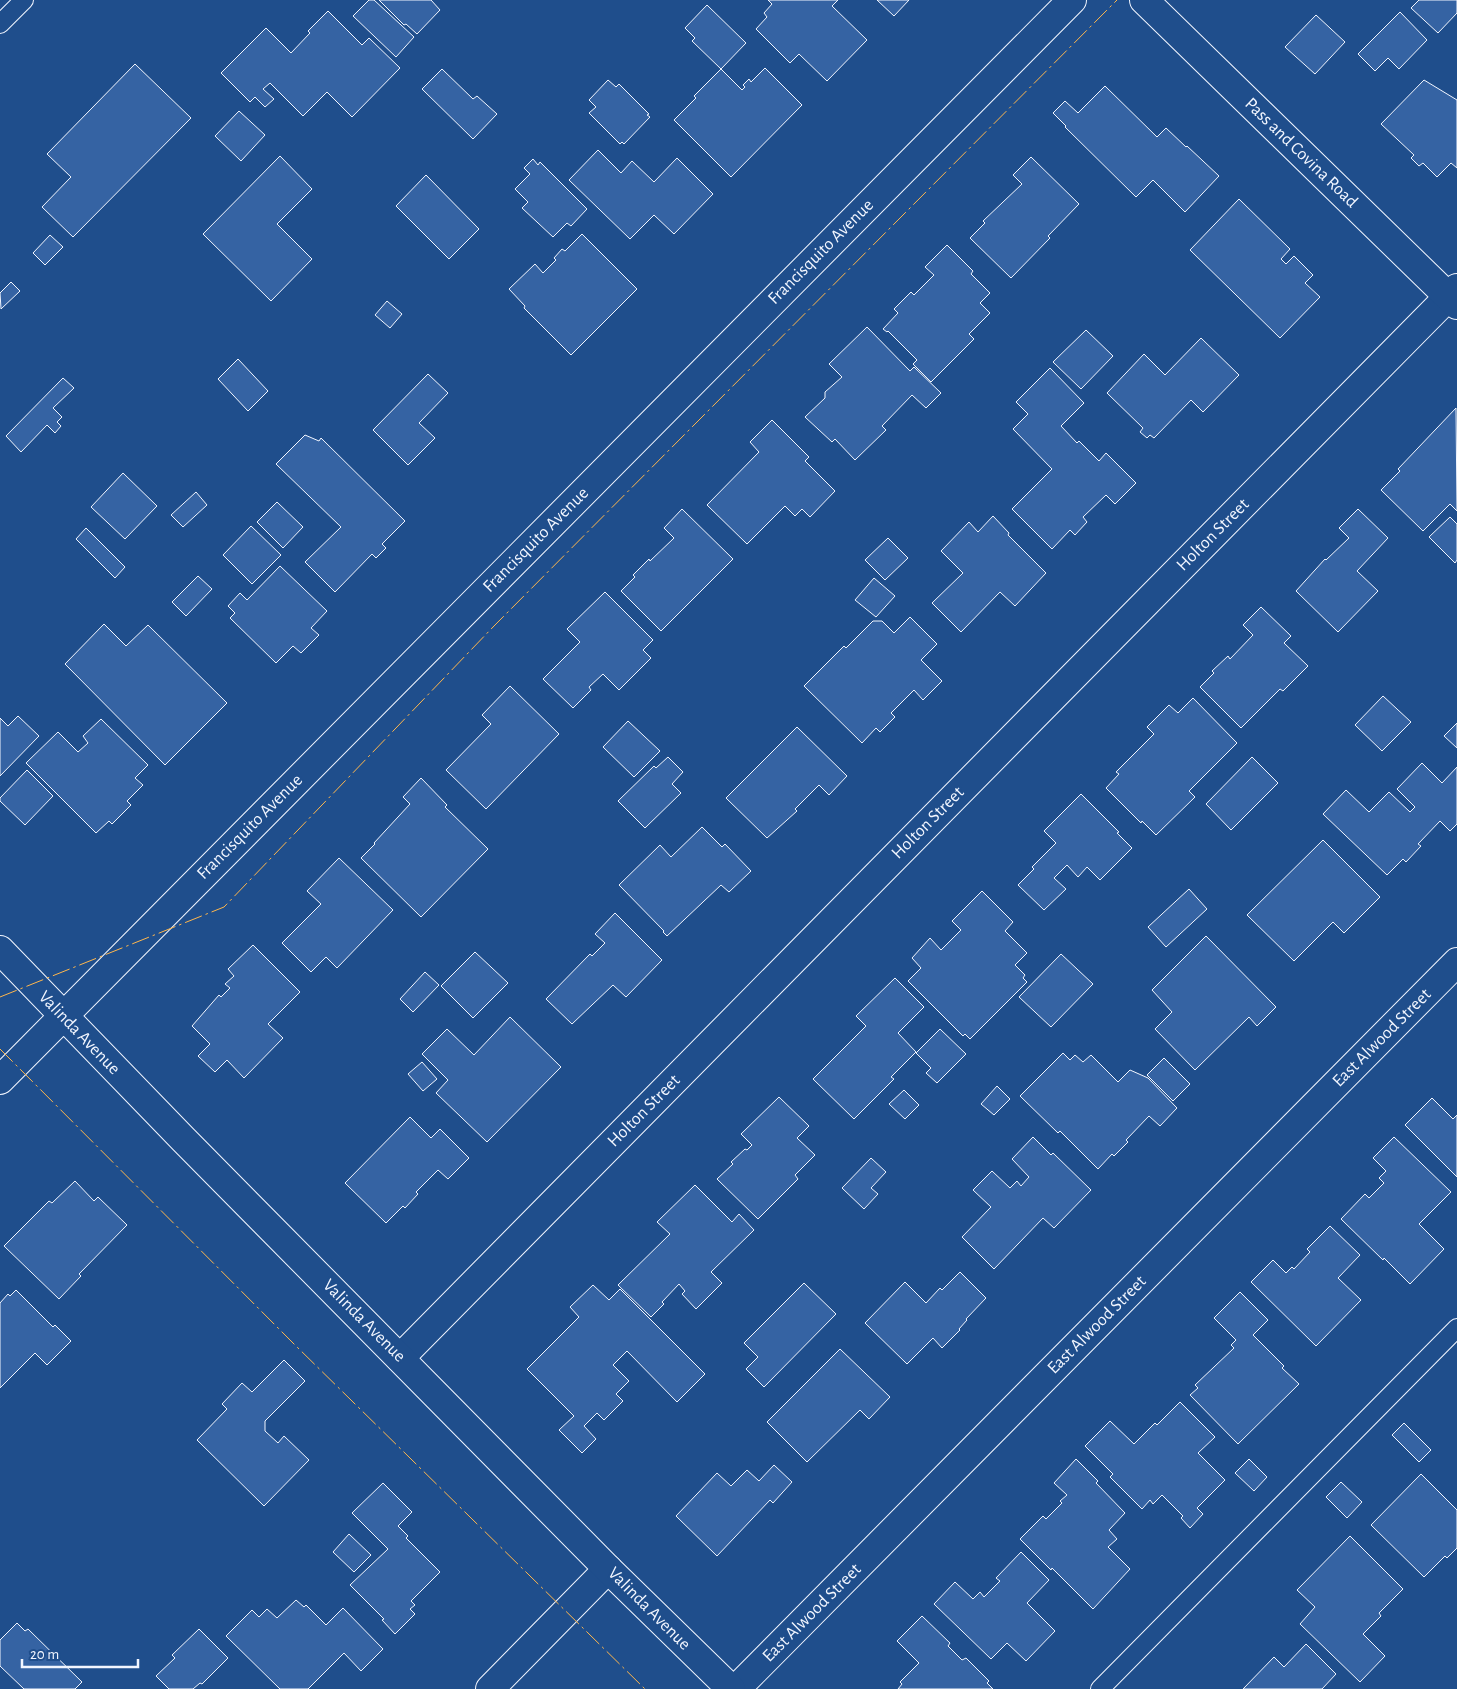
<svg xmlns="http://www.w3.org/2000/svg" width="1457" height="1689" viewBox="0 0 1457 1689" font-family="'Alegreya Sans',sans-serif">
  <rect width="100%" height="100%" fill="#1f4e8c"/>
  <path fill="#3563a3" stroke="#f2f6ff" d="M 369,0 L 374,0 L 414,37 L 396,57 L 353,16 Z
    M 379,0 L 431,0 L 440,10 L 417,34 L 406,24 L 404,25 Z
    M 768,0 L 838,0 L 832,6 L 867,40 L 827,81 L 799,54 L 790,63 L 756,29 L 767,17 L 764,13 L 772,4 Z
    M 877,0 L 909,0 L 894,16 Z
    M 1419,0 L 1457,0 L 1457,13 L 1438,33 L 1411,8 Z
    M 707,5 L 746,43 L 721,69 L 692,41 L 695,38 L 685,28 Z
    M 328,11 L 362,45 L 369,38 L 400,68 L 352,117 L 327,92 L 303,116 L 270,83 L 263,89 L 274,99 L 265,107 L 255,97 L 250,102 L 221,73 L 266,28 L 291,53 L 310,33 L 308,31 Z
    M 1400,12 L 1427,40 L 1399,69 L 1388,58 L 1375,71 L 1358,54 Z
    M 1316,15 L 1345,42 L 1315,74 L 1285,47 Z
    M 135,64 L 191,118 L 73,237 L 42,207 L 71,177 L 47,154 Z
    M 765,68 L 802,105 L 731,177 L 674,120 L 696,98 L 694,96 L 721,69 L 742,90 L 745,87 L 743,85 L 749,79 L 751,82 Z
    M 442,69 L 473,99 L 477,96 L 497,114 L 473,139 L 422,89 Z
    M 608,80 L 616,87 L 619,84 L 649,114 L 647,115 L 650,117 L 624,144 L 622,142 L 620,144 L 589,113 L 596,107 L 589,100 Z
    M 1424,80 L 1457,100 L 1457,168 L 1451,163 L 1437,177 L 1423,163 L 1419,166 L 1411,158 L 1414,155 L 1381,124 Z
    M 1105,86 L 1157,137 L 1166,128 L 1186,147 L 1187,146 L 1219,176 L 1185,212 L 1153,180 L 1136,197 L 1065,127 L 1066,126 L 1053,113 L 1065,101 L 1078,113 Z
    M 239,111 L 265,135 L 241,161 L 215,136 Z
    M 598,150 L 621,173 L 632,161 L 654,182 L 677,158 L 713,194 L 674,234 L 654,215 L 630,239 L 569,180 Z
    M 280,156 L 312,189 L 277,224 L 312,259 L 271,301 L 203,234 Z
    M 1031,157 L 1079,204 L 1048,236 L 1050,238 L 1011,278 L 970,238 L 985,223 L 983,221 L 1022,184 L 1013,175 Z
    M 533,159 L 538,165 L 540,162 L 587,209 L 571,226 L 567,223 L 553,237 L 522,208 L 528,202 L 515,189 L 530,174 L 524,168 Z
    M 426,175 L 479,229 L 449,259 L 396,206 Z
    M 1239,199 L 1290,249 L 1281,259 L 1286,264 L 1294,256 L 1313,275 L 1305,283 L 1320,297 L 1280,338 L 1190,250 Z
    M 582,234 L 637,289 L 571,355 L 524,308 L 525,306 L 509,289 L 535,264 L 543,273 L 556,260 L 554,258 L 562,249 L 565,251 Z
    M 50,235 L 63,247 L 45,265 L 33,253 Z
    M 947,245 L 973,271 L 971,274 L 990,293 L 980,303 L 990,313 L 969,334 L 974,339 L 931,382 L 913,364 L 917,360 L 888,331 L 887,332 L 883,329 L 898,313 L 894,309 L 911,292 L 914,295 L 934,275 L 925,267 Z
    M 11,282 L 20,291 L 1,309 L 0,293 Z
    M 387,301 L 402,314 L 390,328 L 375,315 Z
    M 867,327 L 910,371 L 914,367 L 941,393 L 926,408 L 912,395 L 882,426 L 886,430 L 855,460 L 835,439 L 832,442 L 805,417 L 825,398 L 825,392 L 842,377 L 829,364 Z
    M 1086,330 L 1113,356 L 1081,389 L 1053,362 Z
    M 1201,338 L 1239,375 L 1203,412 L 1191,400 L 1154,438 L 1150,435 L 1147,438 L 1140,432 L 1143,428 L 1107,393 L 1144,354 L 1165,375 Z
    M 238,359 L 268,391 L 248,411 L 218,379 Z
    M 1050,368 L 1084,403 L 1061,426 L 1077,443 L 1079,441 L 1099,461 L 1106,453 L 1136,483 L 1115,504 L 1106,495 L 1083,517 L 1087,522 L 1075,535 L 1070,530 L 1052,549 L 1012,509 L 1052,469 L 1013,429 L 1028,414 L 1016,402 Z
    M 428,374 L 448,393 L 419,423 L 435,438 L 408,465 L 373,430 Z
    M 63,378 L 74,388 L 53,408 L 62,417 L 57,422 L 61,426 L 55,433 L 47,425 L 21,452 L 6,436 Z
    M 1456,408 L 1457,511 L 1450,504 L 1423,531 L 1381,490 L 1400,471 L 1398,469 Z
    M 772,420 L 809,457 L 805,461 L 835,491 L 810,517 L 802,509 L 795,516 L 785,506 L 747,544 L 707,505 L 759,452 L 750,442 Z
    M 305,435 L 319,441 L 321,438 L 405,521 L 382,544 L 386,548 L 376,558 L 372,554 L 335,592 L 305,562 L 341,527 L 276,464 Z
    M 123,473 L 157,506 L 125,539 L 91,507 Z
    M 196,492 L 207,505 L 183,527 L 171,515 Z
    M 277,502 L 303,527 L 283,548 L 257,522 Z
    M 682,509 L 733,559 L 661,631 L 621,591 L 635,577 L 633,575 L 649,559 L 650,561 L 674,538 L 664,528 Z
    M 1358,509 L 1388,538 L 1357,571 L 1378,591 L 1338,632 L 1296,591 L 1325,559 L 1326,560 L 1349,538 L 1339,528 Z
    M 993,516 L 1009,533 L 1008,535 L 1046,573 L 1015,606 L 1000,592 L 961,632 L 932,603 L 963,573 L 941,551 L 969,522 L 978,532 Z
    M 1450,517 L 1457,524 L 1457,560 L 1455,563 L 1429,537 Z
    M 251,526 L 281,555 L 252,584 L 223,555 Z
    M 86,528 L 125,567 L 115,578 L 76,539 Z
    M 888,538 L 908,558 L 885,580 L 865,560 Z
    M 280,566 L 327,611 L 311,628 L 319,635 L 301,653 L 293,646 L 276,663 L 230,618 L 235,613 L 228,606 L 240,593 L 247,600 Z
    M 198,576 L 212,589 L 186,616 L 172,602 Z
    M 874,578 L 895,596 L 876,617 L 855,600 Z
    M 605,592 L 653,640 L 643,650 L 651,658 L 619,690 L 603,674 L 589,687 L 591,690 L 573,708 L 543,679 L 580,642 L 567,629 Z
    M 1261,607 L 1291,636 L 1284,643 L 1308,666 L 1283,691 L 1280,689 L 1241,728 L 1200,687 L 1214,673 L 1212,671 L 1228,656 L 1230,659 L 1253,635 L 1243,625 Z
    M 910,617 L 937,644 L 921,660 L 942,681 L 923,700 L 914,690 L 891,713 L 895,717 L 880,732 L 876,728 L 862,743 L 804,686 L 844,646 L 846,648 L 873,621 L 882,621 L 894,633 Z
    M 104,624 L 126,646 L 148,625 L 227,703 L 165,765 L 65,664 Z
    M 510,686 L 559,734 L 486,809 L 446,770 L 491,724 L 482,715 Z
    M 1383,696 L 1411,722 L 1382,751 L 1355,725 Z
    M 1193,698 L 1237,743 L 1189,791 L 1195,797 L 1156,835 L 1142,821 L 1141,823 L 1106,788 L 1119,774 L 1116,772 L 1154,734 L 1147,727 L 1169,705 L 1178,713 Z
    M 18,716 L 39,736 L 0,776 L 0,718 L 8,726 Z
    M 101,719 L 148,765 L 135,778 L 143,785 L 127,801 L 131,805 L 112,824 L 109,821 L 96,833 L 26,763 L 58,732 L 78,752 L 88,743 L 83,736 Z
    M 628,721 L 660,751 L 634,777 L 603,747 Z
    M 1457,723 L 1457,748 L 1444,736 Z
    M 797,727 L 847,776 L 829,795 L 819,785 L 795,809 L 797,811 L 767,838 L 726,798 Z
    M 668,757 L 683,772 L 672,784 L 681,793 L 645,828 L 618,801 L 654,766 L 656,768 Z
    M 1252,757 L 1278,783 L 1231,830 L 1206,804 Z
    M 1422,763 L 1442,783 L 1457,767 L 1457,824 L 1450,831 L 1440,821 L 1418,844 L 1421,846 L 1406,862 L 1403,859 L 1387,875 L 1323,814 L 1346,790 L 1369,812 L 1389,792 L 1410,812 L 1415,807 L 1397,789 Z
    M 27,770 L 53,796 L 25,825 L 0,801 L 0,798 Z
    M 421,778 L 447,805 L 445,807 L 488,849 L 421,917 L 361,858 L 375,844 L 374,843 L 410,804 L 403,797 Z
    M 1081,794 L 1119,832 L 1117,833 L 1132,848 L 1100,880 L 1087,867 L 1078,877 L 1067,865 L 1054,878 L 1066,889 L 1044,910 L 1018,885 L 1034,869 L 1032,867 L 1056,843 L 1044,831 Z
    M 702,827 L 722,847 L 725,844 L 751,871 L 729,892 L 721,885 L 667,936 L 663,932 L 664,931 L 619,885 L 660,845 L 671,857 Z
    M 1323,840 L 1380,897 L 1344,933 L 1333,922 L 1294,961 L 1247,915 Z
    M 339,858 L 393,910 L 337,968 L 326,957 L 311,972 L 282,943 L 321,904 L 307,891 Z
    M 1189,889 L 1207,909 L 1166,947 L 1148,927 Z
    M 982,891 L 1013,922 L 1005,931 L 1027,953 L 1015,965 L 1025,975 L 1023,978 L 1027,982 L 970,1039 L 965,1034 L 963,1036 L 908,981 L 921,968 L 912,958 L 930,938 L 941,950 L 961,930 L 952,921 Z
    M 615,913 L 662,960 L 626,997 L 613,985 L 572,1024 L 546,999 L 590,954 L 592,956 L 605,943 L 595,934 Z
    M 1206,936 L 1276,1007 L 1257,1026 L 1249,1017 L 1195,1070 L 1155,1029 L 1172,1012 L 1152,990 Z
    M 253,945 L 300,992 L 268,1024 L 283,1038 L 244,1078 L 227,1060 L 215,1072 L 198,1056 L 210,1044 L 192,1026 L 219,995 L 221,997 L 230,988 L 225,984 L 234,976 L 228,969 Z
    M 475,952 L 508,983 L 473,1018 L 441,986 Z
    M 1061,954 L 1093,984 L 1051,1027 L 1019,997 Z
    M 425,972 L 439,985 L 413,1012 L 400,999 Z
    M 895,978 L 924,1007 L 898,1033 L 916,1052 L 891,1077 L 894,1079 L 854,1119 L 813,1079 L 866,1026 L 856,1016 Z
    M 510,1017 L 561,1067 L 487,1142 L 436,1093 L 448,1080 L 422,1054 L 447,1029 L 474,1055 Z
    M 940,1029 L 966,1054 L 937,1083 L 926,1073 L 931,1068 L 916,1053 Z
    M 1063,1053 L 1070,1060 L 1075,1055 L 1083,1062 L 1091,1055 L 1118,1082 L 1130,1070 L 1148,1078 L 1177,1108 L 1160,1126 L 1149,1116 L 1126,1140 L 1128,1142 L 1114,1156 L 1112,1154 L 1098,1169 L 1060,1131 L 1058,1133 L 1020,1096 Z
    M 1164,1058 L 1190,1084 L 1173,1101 L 1147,1075 Z
    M 422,1062 L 437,1079 L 423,1091 L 408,1074 Z
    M 997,1086 L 1010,1099 L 994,1115 L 981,1104 Z
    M 904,1090 L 919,1105 L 905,1119 L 889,1104 Z
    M 779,1097 L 809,1126 L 797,1138 L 815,1155 L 795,1175 L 798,1179 L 758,1219 L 717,1179 L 733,1164 L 731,1162 L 745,1149 L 747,1150 L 752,1145 L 741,1134 Z
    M 1432,1098 L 1453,1119 L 1457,1115 L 1457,1177 L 1405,1125 Z
    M 410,1117 L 431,1138 L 440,1129 L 469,1158 L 448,1179 L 438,1170 L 416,1192 L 418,1194 L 405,1208 L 403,1206 L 386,1223 L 345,1183 Z
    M 1033,1137 L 1051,1155 L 1053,1153 L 1091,1190 L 1054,1228 L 1043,1218 L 994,1269 L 962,1237 L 991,1207 L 973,1190 L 992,1171 L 1010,1188 L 1017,1181 L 1021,1186 L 1029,1177 L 1012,1159 Z
    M 1394,1137 L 1451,1192 L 1419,1224 L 1444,1249 L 1410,1284 L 1384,1258 L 1383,1260 L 1341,1219 L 1365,1194 L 1369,1198 L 1384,1183 L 1379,1178 L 1386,1171 L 1373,1158 Z
    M 871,1158 L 886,1172 L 871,1188 L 878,1194 L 864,1209 L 842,1188 Z
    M 75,1181 L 94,1201 L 98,1197 L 127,1225 L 79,1274 L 81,1276 L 59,1299 L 4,1246 L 49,1201 L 52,1203 Z
    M 695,1185 L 732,1222 L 739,1214 L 754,1230 L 711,1272 L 722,1283 L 696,1309 L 682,1294 L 685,1291 L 679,1284 L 662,1302 L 664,1304 L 651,1317 L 618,1285 L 670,1234 L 657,1222 Z
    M 1330,1226 L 1360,1255 L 1338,1278 L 1361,1300 L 1316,1346 L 1251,1282 L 1273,1260 L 1286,1273 L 1292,1267 L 1294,1269 L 1310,1252 L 1307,1249 Z
    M 960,1272 L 986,1298 L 966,1319 L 967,1320 L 959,1329 L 960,1330 L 942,1348 L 933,1338 L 907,1364 L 865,1323 L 905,1282 L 926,1303 L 940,1288 L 942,1290 Z
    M 804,1283 L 836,1314 L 764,1387 L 746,1369 L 758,1357 L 744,1343 Z
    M 593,1285 L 609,1300 L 620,1289 L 705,1374 L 677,1402 L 627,1351 L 613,1365 L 629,1381 L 616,1394 L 623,1401 L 604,1420 L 597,1413 L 584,1426 L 596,1439 L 582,1453 L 559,1430 L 574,1416 L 527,1369 L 579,1317 L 570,1307 Z
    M 16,1290 L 53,1327 L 55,1325 L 71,1341 L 47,1365 L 35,1353 L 0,1388 L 0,1303 L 8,1294 L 10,1296 Z
    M 1240,1292 L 1268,1320 L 1253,1335 L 1284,1366 L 1282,1368 L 1299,1384 L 1238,1444 L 1190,1395 L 1198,1388 L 1195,1385 L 1234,1348 L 1231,1345 L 1236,1340 L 1214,1318 Z
    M 840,1349 L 890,1397 L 869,1419 L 860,1410 L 807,1462 L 767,1422 Z
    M 284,1360 L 305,1381 L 265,1421 L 265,1431 L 278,1443 L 284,1436 L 309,1460 L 264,1506 L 197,1440 L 227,1409 L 222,1404 L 242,1383 L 252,1392 Z
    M 1180,1402 L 1215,1437 L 1198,1453 L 1225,1480 L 1197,1508 L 1203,1514 L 1190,1528 L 1181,1518 L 1183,1516 L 1162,1495 L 1153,1504 L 1150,1500 L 1142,1509 L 1110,1477 L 1113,1474 L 1085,1446 L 1110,1421 L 1134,1444 L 1155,1423 L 1157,1425 Z
    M 1404,1423 L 1431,1450 L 1419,1462 L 1392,1435 Z
    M 1076,1459 L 1098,1481 L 1096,1483 L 1125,1513 L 1109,1530 L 1117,1539 L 1108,1547 L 1130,1569 L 1093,1609 L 1052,1568 L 1051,1570 L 1020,1539 L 1043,1516 L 1046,1519 L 1062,1503 L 1060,1501 L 1067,1495 L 1054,1483 Z
    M 1249,1459 L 1267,1477 L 1254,1491 L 1235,1473 Z
    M 774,1465 L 792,1482 L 773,1503 L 770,1500 L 717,1556 L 676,1516 L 717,1473 L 731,1486 L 747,1470 L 759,1481 Z
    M 1421,1474 L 1457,1510 L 1457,1548 L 1447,1558 L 1445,1556 L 1424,1577 L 1371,1525 Z
    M 1341,1482 L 1362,1502 L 1347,1518 L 1326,1497 Z
    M 383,1483 L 412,1512 L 398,1526 L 408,1536 L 406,1538 L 440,1572 L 411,1601 L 415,1605 L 410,1609 L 415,1614 L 395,1634 L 382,1620 L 384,1619 L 350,1585 L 388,1549 L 352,1513 Z
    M 349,1534 L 371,1555 L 354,1572 L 333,1552 Z
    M 1350,1536 L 1403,1589 L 1379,1613 L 1381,1616 L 1363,1634 L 1385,1656 L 1360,1682 L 1300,1624 L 1315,1607 L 1297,1590 Z
    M 1021,1552 L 1049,1580 L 1027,1603 L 1055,1631 L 1026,1661 L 1007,1643 L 991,1659 L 934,1604 L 955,1582 L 973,1599 L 980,1592 L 984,1597 L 1000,1581 L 996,1578 Z
    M 296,1600 L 304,1607 L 306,1605 L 326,1625 L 343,1608 L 383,1649 L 361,1671 L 344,1653 L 308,1689 L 280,1689 L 226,1636 L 252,1610 L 259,1617 L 267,1609 L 277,1618 Z
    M 922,1616 L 950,1643 L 948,1646 L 962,1660 L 966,1658 L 989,1681 L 987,1683 L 993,1689 L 898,1689 L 902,1684 L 900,1682 L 919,1663 L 897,1641 Z
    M 17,1623 L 25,1631 L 28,1629 L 82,1682 L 75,1689 L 24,1689 L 0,1666 L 0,1640 Z
    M 199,1629 L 228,1658 L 202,1684 L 200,1683 L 193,1689 L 169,1689 L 156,1676 L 175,1658 L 172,1655 Z
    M 1306,1644 L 1336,1674 L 1322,1689 L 1243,1689 L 1274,1657 L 1284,1667 Z"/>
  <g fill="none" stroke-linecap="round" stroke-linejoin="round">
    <defs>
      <path id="lane" d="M 0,24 L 24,0
        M 1100,1689 L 1457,1328"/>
      <path id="street" d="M 400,1358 L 1457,288
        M 490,1689 L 608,1569
        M 736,1689 L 1457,962"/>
      <path id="secondary" d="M 1144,0 L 1457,305
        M 0,950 L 184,1140 L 608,1569 L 731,1689
        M 0,1080 L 1072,0"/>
    </defs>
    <use href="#lane" stroke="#f2f6ff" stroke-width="20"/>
    <use href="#street" stroke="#f2f6ff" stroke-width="30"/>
    <use href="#secondary" stroke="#f2f6ff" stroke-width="30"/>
    <use href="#lane" stroke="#1f4e8c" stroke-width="18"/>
    <use href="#street" stroke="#1f4e8c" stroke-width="28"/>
    <use href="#secondary" stroke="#1f4e8c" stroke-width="28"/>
    <path stroke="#ffb74d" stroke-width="1" stroke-dasharray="18 4 2.5 4" stroke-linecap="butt" d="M 0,997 L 224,907 L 494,626 L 1117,0
      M 0,1049 L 295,1345 L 645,1689"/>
  </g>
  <g text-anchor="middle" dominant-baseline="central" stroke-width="4" stroke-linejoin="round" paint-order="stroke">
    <g font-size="18" fill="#f2f6ff" stroke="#1f4e8c">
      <text transform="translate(1301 153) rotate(44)">Pass and Covina Road</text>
      <text transform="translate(821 252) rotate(-45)">Francisquito Avenue</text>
      <text transform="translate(1213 535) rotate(-45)">Holton Street</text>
      <text transform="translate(536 540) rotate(-45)">Francisquito Avenue</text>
      <text transform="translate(928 823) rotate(-45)">Holton Street</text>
      <text transform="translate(250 827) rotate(-45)">Francisquito Avenue</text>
      <text transform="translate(79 1033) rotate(46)">Valinda Avenue</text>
      <text transform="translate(1382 1038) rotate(-45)">East Alwood Street</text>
      <text transform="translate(644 1111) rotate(-45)">Holton Street</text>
      <text transform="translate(364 1321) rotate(45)">Valinda Avenue</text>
      <text transform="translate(1097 1325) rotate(-45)">East Alwood Street</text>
      <text transform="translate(649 1609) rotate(45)">Valinda Avenue</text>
      <text transform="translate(812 1613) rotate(-45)">East Alwood Street</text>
    </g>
  </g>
  <path d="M22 1659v8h116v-8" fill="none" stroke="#f2f6ff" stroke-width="2.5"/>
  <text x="30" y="1659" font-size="15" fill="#f2f6ff" stroke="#1f4e8c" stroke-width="4" paint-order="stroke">20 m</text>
</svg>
